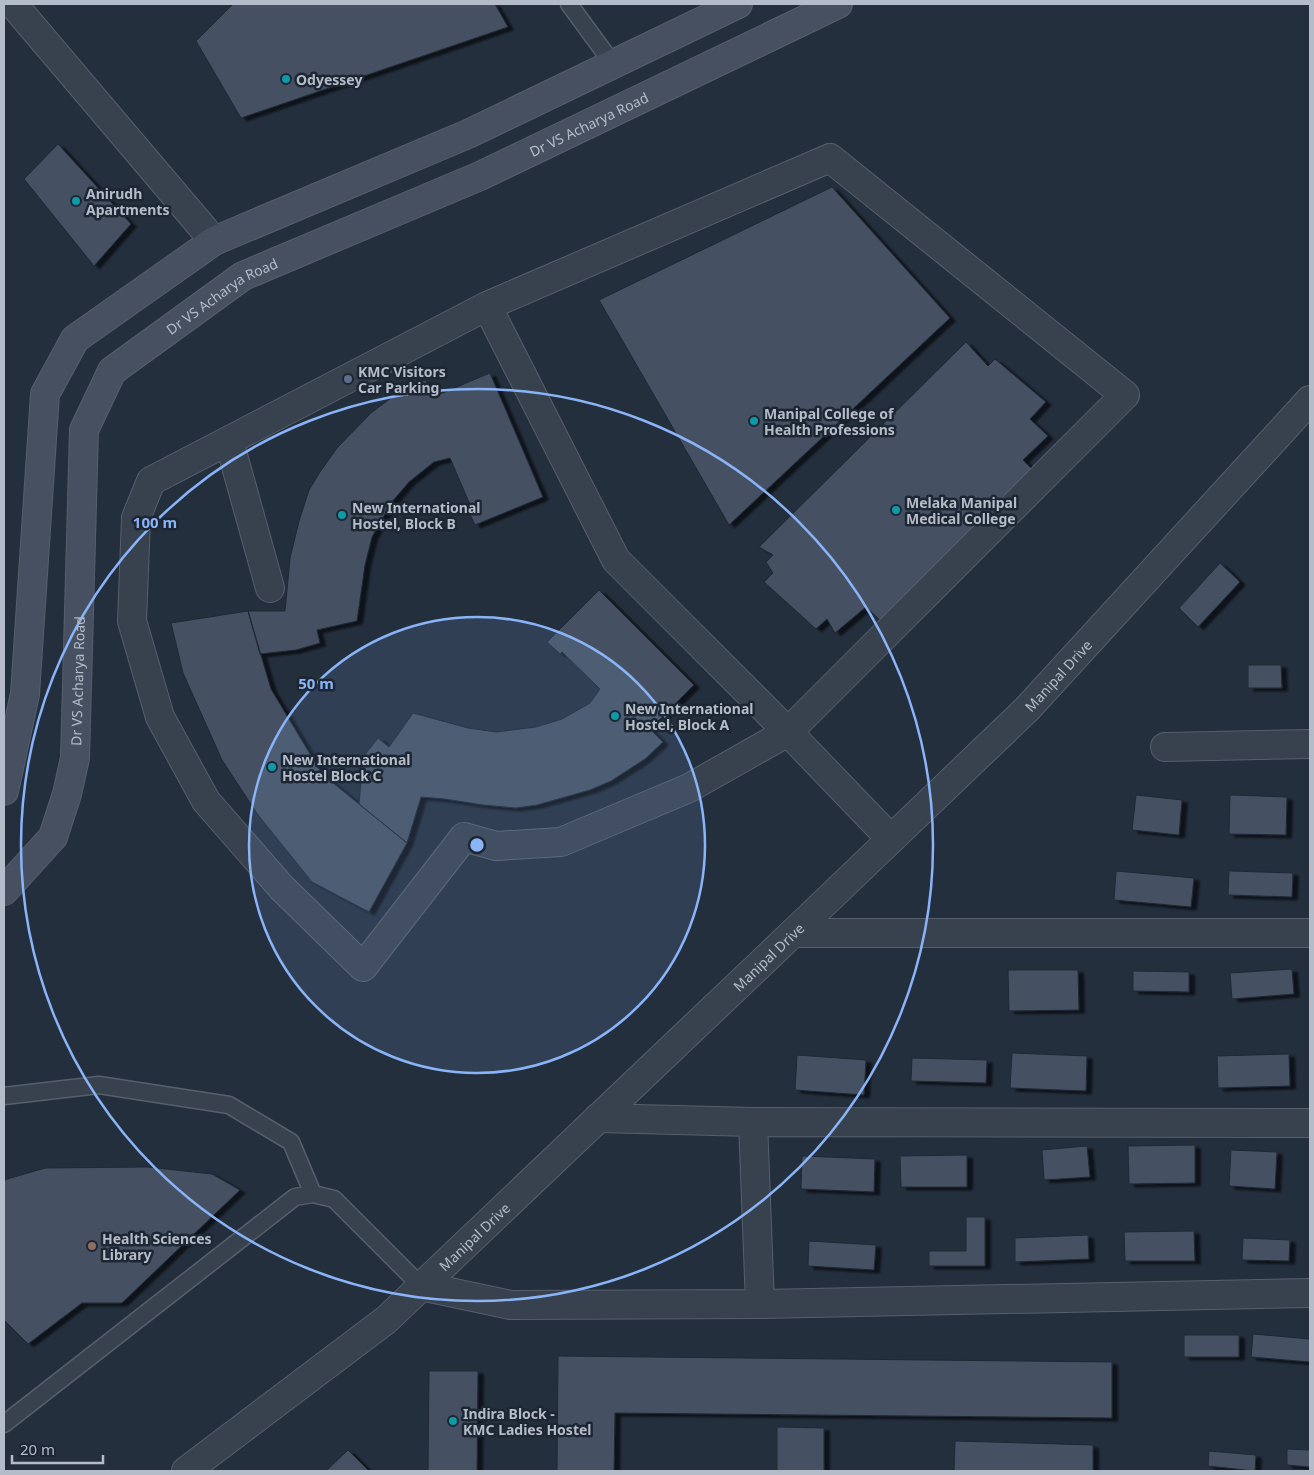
<svg xmlns="http://www.w3.org/2000/svg" width="1314" height="1475" viewBox="0 0 1314 1475" font-family="'Noto Sans',sans-serif">
  <defs>
    <filter id="shadow"><feDropShadow dx="5.5" dy="3" stdDeviation="1" flood-color="#0009"/></filter>
  </defs>
  <rect width="100%" height="100%" fill="#242f3e"/>
  <path fill="#455162" stroke="#1f2835" filter="url(#shadow)" d="M 233,4 L 495,4 L 508,27 L 241,118 L 196,41 Z
    M 58,144 L 131,224 L 94,266 L 24,179 Z
    M 832,187 L 950,318 L 729,525 L 599,300 Z
    M 966,342 L 988,366 L 995,359 L 1046,402 L 1030,419 L 1048,436 L 1023,460 L 1035,472 L 880,620 L 866,607 L 835,633 L 827,619 L 816,629 L 764,582 L 773,573 L 766,562 L 773,555 L 759,547 Z
    M 490,373 L 543,497 L 475,525 L 467,508 L 471,507 L 450,458 L 434,462 L 409,482 L 391,503 L 372,537 L 365,565 L 357,621 L 317,630 L 320,643 L 296,650 L 260,654 L 248,611 L 285,611 L 290,558 L 299,521 L 309,490 L 320,472 L 337,448 L 371,413 L 403,389 L 426,380 L 433,397 Z
    M 1220,563 L 1240,582 L 1198,627 L 1179,608 Z
    M 599,590 L 694,685 L 650,729 L 663,742 L 645,759 L 611,781 L 590,790 L 537,805 L 516,808 L 483,805 L 445,799 L 421,797 L 407,843 L 359,804 L 363,757 L 378,738 L 389,747 L 413,713 L 468,728 L 496,732 L 536,727 L 562,719 L 590,703 L 600,689 L 562,652 L 560,654 L 547,642 Z
    M 248,611 L 271,689 L 322,774 L 407,843 L 369,912 L 312,882 L 258,815 L 222,760 L 183,673 L 171,623 Z
    M 1248,665 L 1281,665 L 1282,688 L 1248,688 Z
    M 1136,795 L 1182,800 L 1179,835 L 1132,830 Z
    M 1230,795 L 1287,797 L 1286,835 L 1229,834 Z
    M 1116,871 L 1194,878 L 1191,907 L 1114,900 Z
    M 1229,871 L 1293,873 L 1292,897 L 1228,895 Z
    M 1292,969 L 1294,994 L 1232,999 L 1230,973 Z
    M 1008,970 L 1078,970 L 1079,1010 L 1009,1011 Z
    M 1133,971 L 1189,972 L 1189,992 L 1133,991 Z
    M 1012,1053 L 1087,1056 L 1086,1091 L 1010,1088 Z
    M 1289,1054 L 1290,1086 L 1218,1088 L 1217,1056 Z
    M 797,1055 L 866,1060 L 864,1095 L 795,1090 Z
    M 912,1058 L 987,1060 L 986,1083 L 911,1081 Z
    M 1195,1145 L 1195,1183 L 1129,1184 L 1128,1146 Z
    M 1087,1146 L 1090,1177 L 1044,1180 L 1042,1150 Z
    M 1231,1150 L 1277,1152 L 1275,1189 L 1229,1186 Z
    M 967,1155 L 967,1187 L 901,1187 L 900,1156 Z
    M 802,1156 L 875,1159 L 874,1192 L 801,1189 Z
    M 148,1167 L 212,1174 L 240,1190 L 122,1303 L 82,1303 L 28,1344 L 4,1320 L 4,1180 L 45,1168 Z
    M 966,1217 L 985,1217 L 985,1266 L 929,1266 L 929,1251 L 966,1251 Z
    M 1194,1231 L 1195,1261 L 1125,1261 L 1124,1232 Z
    M 1088,1235 L 1089,1259 L 1015,1262 L 1015,1238 Z
    M 1243,1238 L 1290,1240 L 1289,1261 L 1242,1260 Z
    M 809,1241 L 876,1245 L 874,1270 L 808,1266 Z
    M 1253,1334 L 1310,1339 L 1310,1362 L 1251,1357 Z
    M 1184,1335 L 1239,1335 L 1239,1357 L 1184,1357 Z
    M 558,1356 L 1112,1362 L 1112,1418 L 615,1413 L 614,1471 L 557,1471 Z
    M 429,1371 L 478,1371 L 477,1471 L 428,1471 Z
    M 777,1427 L 824,1428 L 824,1471 L 777,1471 Z
    M 955,1441 L 1093,1445 L 1093,1471 L 954,1471 Z
    M 1287,1449 L 1310,1450 L 1310,1467 L 1287,1465 Z
    M 348,1450 L 369,1471 L 326,1471 Z
    M 1209,1451 L 1256,1455 L 1255,1471 L 1208,1466 Z"/>
  <g fill="none" stroke-linecap="round" stroke-linejoin="round">
    <defs>
      <path id="service" d="M 569,4 L 613,64
        M 4,1096 L 99,1085 L 229,1105 L 291,1142 L 313,1194
        M 4,1424 L 295,1197 L 313,1194 L 334,1199 L 421,1286"/>
      <path id="minor" d="M 13,4 L 214,241
        M 487,306 L 830,158 L 1125,395 L 788,732 L 689,788 L 561,842 L 496,846 L 464,837 L 363,967 L 282,888 L 206,801 L 160,717 L 132,621 L 136,518 L 151,481 L 487,306 L 616,560 L 788,732 L 891,839
        M 229,441 L 270,588
        M 1165,747 L 1310,744
        M 793,933 L 1310,933
        M 598,1118 L 753,1122
        M 1310,1123 L 753,1122 L 760,1304 L 1310,1293
        M 421,1286 L 511,1305 L 760,1304"/>
      <g id="tertiary">
        <path id="s1" d="M 186,1471 L 386,1320 L 793,933 L 1027,709 L 1310,400"/>
      </g>
      <g id="secondary">
        <path d="M 4,791 L 25,694 L 45,394 L 75,339 L 214,241 L 468,134 L 738,4"/>
        <path id="s2" d="M 4,891 L 53,837 L 67,794 L 75,758 L 84,430 L 112,371 L 243,276 L 480,176 L 838,4"/>
      </g>
    </defs>
    <use href="#service" stroke="#565f6c" stroke-width="19"/>
    <use href="#minor" stroke="#565f6c" stroke-width="30"/>
    <use href="#tertiary" stroke="#565f6c" stroke-width="30"/>
    <use href="#secondary" stroke="#565f6c" stroke-width="30"/>
    <use href="#service" stroke="#38414e" stroke-width="16"/>
    <use href="#minor" stroke="#38414e" stroke-width="28"/>
    <use href="#tertiary" stroke="#38414e" stroke-width="28"/>
    <use href="#secondary" stroke="#465061" stroke-width="28"/>
  </g>
  <circle cx="477" cy="845" r="228" fill="#8ab4f8" fill-opacity=".12"/>
  <g fill="none" stroke="#8ab4f8" stroke-width="2.5">
    <circle cx="477" cy="845" r="228"/>
    <circle cx="477" cy="845" r="456"/>
  </g>
  <g fill="#0f9aa8" stroke="#1d2633" stroke-width="2">
    <circle cx="286" cy="79" r="5"/>
    <circle cx="76" cy="201" r="5"/>
    <circle cx="754" cy="421" r="5"/>
    <circle cx="896" cy="510" r="5"/>
    <circle cx="342" cy="515" r="5"/>
    <circle cx="615" cy="716" r="5"/>
    <circle cx="272" cy="767" r="5"/>
    <circle cx="453" cy="1421" r="5"/>
  </g>
  <circle fill="#5c6f8a" stroke="#1d2633" stroke-width="2" cx="348" cy="379" r="5"/>
  <circle fill="#8d6e63" stroke="#1d2633" stroke-width="2" cx="92" cy="1246" r="5"/>
  <g text-anchor="middle" dominant-baseline="central" stroke-width="5" stroke-linejoin="round" paint-order="stroke">
    <g font-size="14" font-weight="bold" fill="#b4bcc9" stroke="#1d2633" text-anchor="start">
      <text x="296" y="79">Odyessey</text>
      <text x="86" y="193">Anirudh<tspan x="86" dy="16">Apartments</tspan></text>
      <text x="358" y="371">KMC Visitors<tspan x="358" dy="16">Car Parking</tspan></text>
      <text x="764" y="413">Manipal College of<tspan x="764" dy="16">Health Professions</tspan></text>
      <text x="906" y="502">Melaka Manipal<tspan x="906" dy="16">Medical College</tspan></text>
      <text x="352" y="507">New International<tspan x="352" dy="16">Hostel, Block B</tspan></text>
      <text x="625" y="708">New International<tspan x="625" dy="16">Hostel, Block A</tspan></text>
      <text x="282" y="759">New International<tspan x="282" dy="16">Hostel Block C</tspan></text>
      <text x="102" y="1238">Health Sciences<tspan x="102" dy="16">Library</tspan></text>
      <text x="463" y="1413">Indira Block -<tspan x="463" dy="16">KMC Ladies Hostel</tspan></text>
    </g>
    <g font-size="14" fill="#b4bcc9" stroke="#1d2633">
      <text stroke="none"><textPath href="#s2" startOffset="1088">Dr VS Acharya Road</textPath></text>
      <text stroke="none"><textPath href="#s2" startOffset="682">Dr VS Acharya Road</textPath></text>
      <text stroke="none"><textPath href="#s1" startOffset="1182">Manipal Drive</textPath></text>
      <text stroke="none"><textPath href="#s2" startOffset="232">Dr VS Acharya Road</textPath></text>
      <text stroke="none"><textPath href="#s1" startOffset="778">Manipal Drive</textPath></text>
      <text stroke="none"><textPath href="#s1" startOffset="372">Manipal Drive</textPath></text>
    </g>
  </g>
  <circle cx="477" cy="845" r="8" fill="#8ab4f8" stroke="#1d2633" stroke-width="2.5"/>
  <g font-size="15" text-anchor="middle" font-weight="bold" fill="#8ab4f8" stroke="#1d2633" stroke-width="5" stroke-linejoin="round" paint-order="stroke">
    <text x="155" y="528">100 m</text>
    <text x="316" y="689">50 m</text>
  </g>
  <rect width="1314" height="1475" fill="none" stroke="#b4bcc9" stroke-width="10"/>
  <path d="M12 1455v8h91v-8" fill="none" stroke="#b4bcc9" stroke-width="2.5"/>
  <text x="20" y="1455" font-size="15" fill="#b4bcc9" stroke="#1d2633" stroke-width="4" paint-order="stroke">20 m</text>
</svg>
